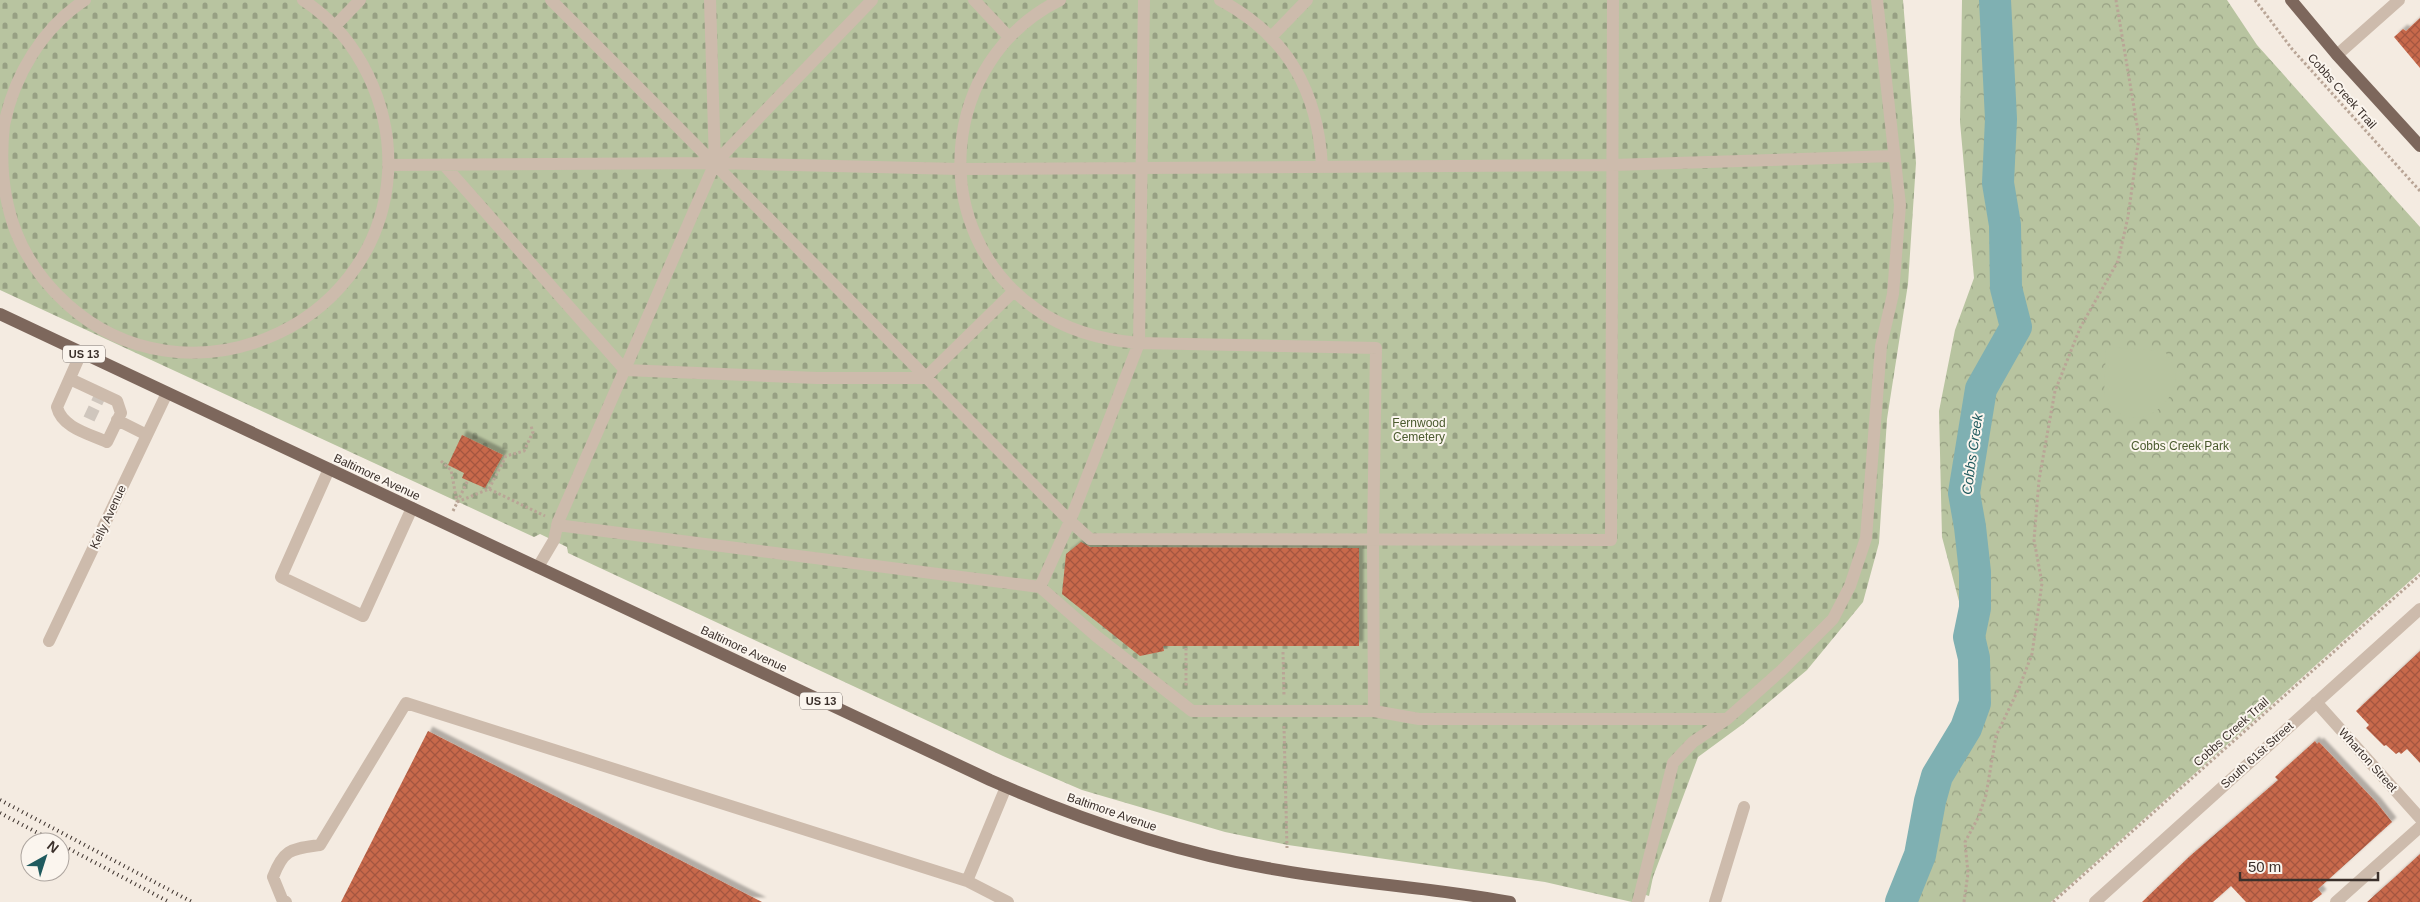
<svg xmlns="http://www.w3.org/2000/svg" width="2420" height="902" viewBox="0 0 2420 902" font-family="Arial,sans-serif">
  <defs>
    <pattern id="forest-crowns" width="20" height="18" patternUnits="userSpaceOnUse" patternTransform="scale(1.25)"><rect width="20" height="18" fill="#b8c4a0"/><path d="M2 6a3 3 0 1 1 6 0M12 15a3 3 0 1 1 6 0" fill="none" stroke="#97a083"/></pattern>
    <pattern id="cemetery-stones" width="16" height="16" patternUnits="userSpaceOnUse" patternTransform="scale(1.25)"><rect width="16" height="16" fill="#b8c4a0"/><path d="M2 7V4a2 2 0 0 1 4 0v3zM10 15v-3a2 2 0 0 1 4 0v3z" fill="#97a083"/></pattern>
    <pattern id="building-cross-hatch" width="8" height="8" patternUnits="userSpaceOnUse" patternTransform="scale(1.25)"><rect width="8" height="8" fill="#c8694b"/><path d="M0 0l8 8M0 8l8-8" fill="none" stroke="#a4573f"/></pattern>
    <filter id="shadow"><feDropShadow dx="4.5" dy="-4.5" stdDeviation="1" flood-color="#0004"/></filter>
  </defs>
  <rect width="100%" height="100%" fill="#f4ebe1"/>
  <path fill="url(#forest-crowns)" d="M 1962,0 L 2227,0 L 2257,45 L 2420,227 L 2420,572 L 2051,902 L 1901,902 L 1920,855 L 1930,801 L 1937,776 L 1966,728 L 1975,703 L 1974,658 L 1942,537 L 1939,411 L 1955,330 L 1974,278 L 1960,122 Z"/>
  <path fill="url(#cemetery-stones)" d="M 0,0 L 1903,0 L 1916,163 L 1908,284 L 1887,419 L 1879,543 L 1863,602 L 1807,670 L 1743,724 L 1698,757 L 1653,877 L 1649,896 L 1636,892 L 1632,902 L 1545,882 L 1288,845 L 1225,832 L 1082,790 L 1003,756 L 568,553 L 567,547 L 540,534 L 534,537 L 0,290 Z"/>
  <path fill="#b8c4a0" d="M 2106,347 L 2165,351 C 2168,357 2176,368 2176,375 C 2176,403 2143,430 2117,412 C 2112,409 2108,402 2104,397 Z"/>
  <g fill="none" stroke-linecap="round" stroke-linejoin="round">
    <path stroke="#7fb0b2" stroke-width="32" d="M 1901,902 L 1920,855 L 1930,801 L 1937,776 L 1966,728 L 1975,703 L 1974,658 L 1969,637 L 1975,608 L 1975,572 L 1970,527 L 1964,493 L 1981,389 L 2016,327 L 2006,288 L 2005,225 L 1998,183 L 2001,119 L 1995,0"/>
  </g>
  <path fill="url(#building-cross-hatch)" filter="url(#shadow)" d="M 2420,18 L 2420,68 L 2394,37 L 2403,29 L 2406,31 Z
    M 462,435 L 503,455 L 485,488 L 462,478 L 464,473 L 448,465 Z
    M 1081,542 L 1090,547 L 1359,548 L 1359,646 L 1163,646 L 1164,651 L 1140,656 L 1062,594 L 1066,554 Z
    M 2420,651 L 2420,763 L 2407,749 L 2401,754 L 2399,752 L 2396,754 L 2386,745 L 2384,746 L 2366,728 L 2369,725 L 2356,711 Z
    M 428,731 L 762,902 L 341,902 Z
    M 2315,741 L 2317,744 L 2319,742 L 2377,803 L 2392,822 L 2318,889 L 2322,894 L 2312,902 L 2246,902 L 2231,886 L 2213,902 L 2142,902 L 2190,856 L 2278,780 L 2275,777 Z
    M 2420,854 L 2420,902 L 2367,902 L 2395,877 Z"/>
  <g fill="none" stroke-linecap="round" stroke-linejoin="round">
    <path stroke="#cfc6bd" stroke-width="12" stroke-dasharray="12 6" stroke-linecap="butt" d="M 89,419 L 99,398"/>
    <path stroke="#b9a596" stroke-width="3" stroke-dasharray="2.5 2.5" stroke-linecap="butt" d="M 2255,0 L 2292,49 L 2420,191
      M 441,461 L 451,470 L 457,502
      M 489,489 L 506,456 L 524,451 L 533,432 L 531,426
      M 457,502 L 489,489 L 545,516
      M 453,511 L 468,480
      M 1186,648 L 1186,687
      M 1283,652 L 1284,697
      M 1284,726 L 1287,848
      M 1964,902 L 1968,873 L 1965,842 L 1978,818 L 1986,795 L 1996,736 L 2019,688 L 2032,654 L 2042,583 L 2034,540 L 2039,480 L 2055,391 L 2080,328 L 2118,261 L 2128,217 L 2139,137 L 2116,0
      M 2053,902 L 2420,575"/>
    <path stroke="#cdbbac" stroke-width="12" d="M 85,0 C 42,28 14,76 4,125 C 0,161 3,198 16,232 C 27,260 45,284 67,304 C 184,410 377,332 388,174 C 392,107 360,37 303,0
      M 551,0 C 725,173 896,349 1070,521 L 1040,587 L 557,525
      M 710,0 L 715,163
      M 974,0 L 1009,37
      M 1060,0 C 939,60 925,231 1036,309 C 1067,331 1101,340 1139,343 L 1144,0
      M 1220,0 C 1288,36 1318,92 1322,166
      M 334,27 L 360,0
      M 1271,37 L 1307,0
      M 2337,55 L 2399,0
      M 388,165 L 715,163 L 959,169 L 1142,168 L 1613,165 L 1893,156
      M 445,166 L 625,370 L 817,378 L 925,378 L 1014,291
      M 70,379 L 117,401 L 121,413 L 107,442 C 90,434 62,428 57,407 L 81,353
      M 117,420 L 147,435
      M 329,469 L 281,577 L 363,616 L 412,508
      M 538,567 L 554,540 L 558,522 L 715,163 L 872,0
      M 1040,587 L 1096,636 L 1192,711 L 1374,711 L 1373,540 L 1376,348 L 1139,343 L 1070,521 L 1090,539 L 1611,540 L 1613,0
      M 49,641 L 167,393
      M 2316,702 L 2420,818
      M 1374,711 L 1419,719 L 1727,719
      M 1006,787 L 967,881 L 1008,902
      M 286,902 L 282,899 L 273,877 C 284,848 292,849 320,845 L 406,703 L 967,881
      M 1638,902 L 1673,763 L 1693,742 L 1727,719 L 1782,670 L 1833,619 L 1850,586 L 1866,538 L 1881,346 L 1893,294 L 1900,205 L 1877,0
      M 1715,902 L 1744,807
      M 2095,902 L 2420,609
      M 2336,902 L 2420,827"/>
    <path stroke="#7d675c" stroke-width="12" d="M 2291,0 L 2337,55 L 2420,146
      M 0,314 L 990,780 C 1079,819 1171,851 1267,868 C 1347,883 1430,887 1510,902"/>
    <path stroke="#3b302b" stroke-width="4" stroke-dasharray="1 4" stroke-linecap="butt" d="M 0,800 L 192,902
      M 0,813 L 55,842
      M 60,844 L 169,902"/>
  </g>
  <g text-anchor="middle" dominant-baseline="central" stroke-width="4" stroke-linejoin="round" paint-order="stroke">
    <g fill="#fbf5ee" stroke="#756b66" stroke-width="1">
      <rect x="63" y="345.5" width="42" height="17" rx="4"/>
      <rect x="800" y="692.5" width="42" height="17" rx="4"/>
    </g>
    <g font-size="11" font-weight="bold" fill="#3b302b">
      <text x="84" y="354">US 13</text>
      <text x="821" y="701">US 13</text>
    </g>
    <g font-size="12" fill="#3b302b" stroke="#fbf5ee">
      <text transform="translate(2342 91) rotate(48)">Cobbs Creek Trail</text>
      <text transform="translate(377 477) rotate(25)">Baltimore Avenue</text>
      <text transform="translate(108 517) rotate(-65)">Kelly Avenue</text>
      <text transform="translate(744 649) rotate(25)">Baltimore Avenue</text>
      <text transform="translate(2231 732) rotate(-42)">Cobbs Creek Trail</text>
      <text transform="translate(2257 755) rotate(-42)">South 61st Street</text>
      <text transform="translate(2368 760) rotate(48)">Wharton Street</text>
      <text transform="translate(1112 812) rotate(19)">Baltimore Avenue</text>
    </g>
    <g font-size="12" fill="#4a5a2e" stroke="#fbf5ee">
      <text x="1419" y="423">Fernwood<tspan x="1419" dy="14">Cemetery</tspan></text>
      <text x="2180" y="446">Cobbs Creek Park</text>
    </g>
    <g font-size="14" font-style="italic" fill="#1f5a5e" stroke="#fbf5ee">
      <text transform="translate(1972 454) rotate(-82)">Cobbs Creek</text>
    </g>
  </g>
  <g transform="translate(45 857) rotate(39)"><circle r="24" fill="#fbf5ee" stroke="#aea6a0"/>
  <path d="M0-4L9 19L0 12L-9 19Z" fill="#1f5a5e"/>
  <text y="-8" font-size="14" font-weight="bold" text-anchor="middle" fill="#3b302b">N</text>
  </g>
  <path d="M2240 872v8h138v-8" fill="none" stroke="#3b302b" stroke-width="2.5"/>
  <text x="2248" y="872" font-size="15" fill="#3b302b" stroke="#fbf5ee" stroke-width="4" paint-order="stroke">50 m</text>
</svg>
